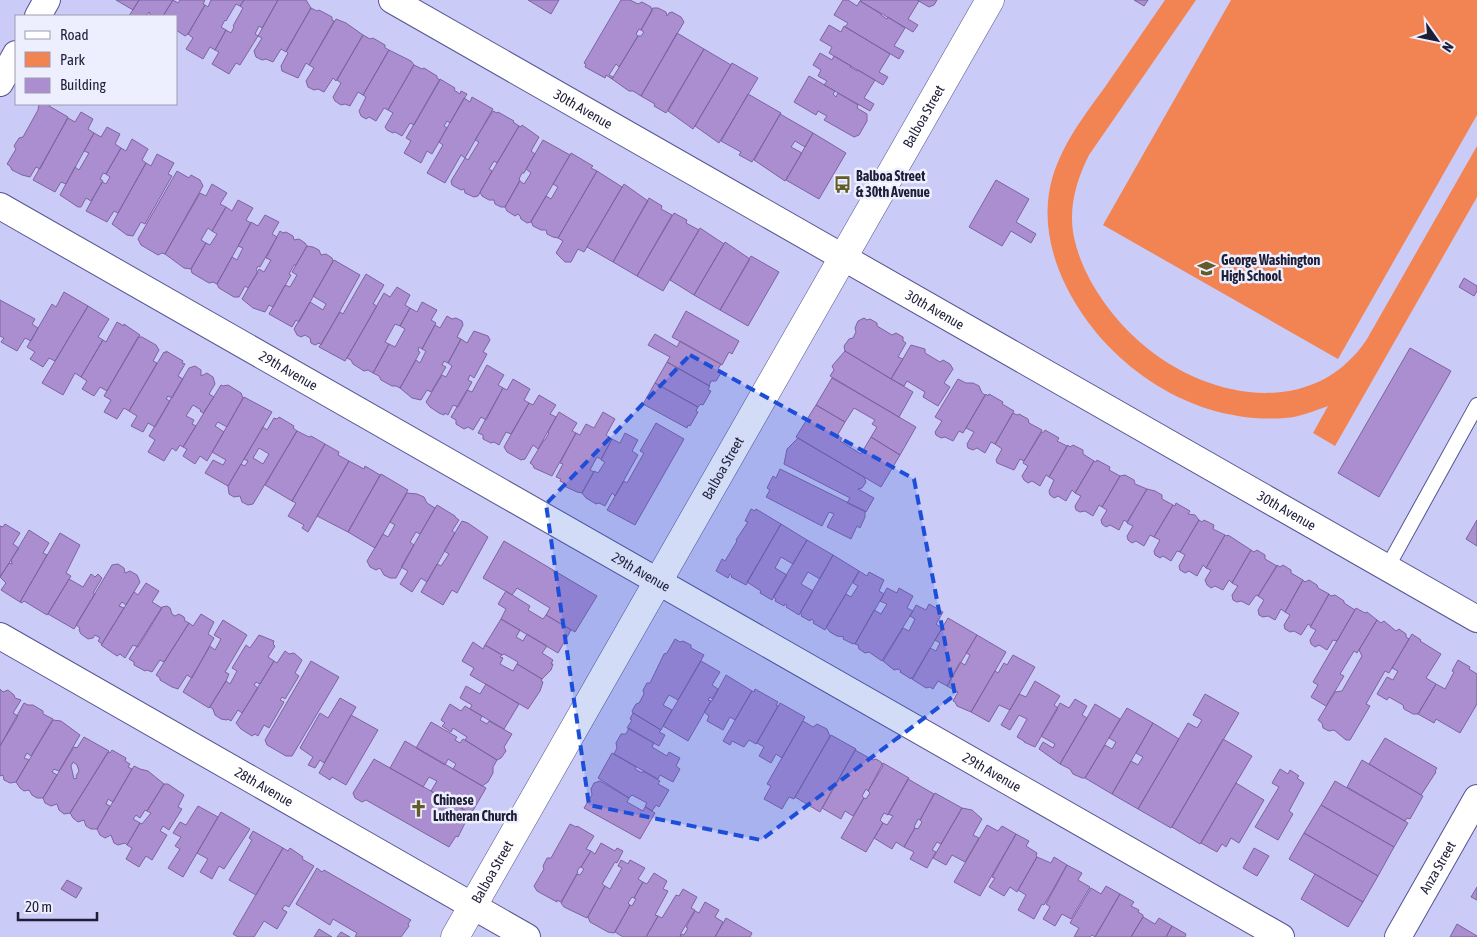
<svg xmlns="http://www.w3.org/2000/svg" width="1477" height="937" viewBox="0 0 1477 937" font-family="'Asap Condensed',sans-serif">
  <rect width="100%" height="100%" fill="#cacbf6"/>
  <path fill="#f28353" d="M 1165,0 L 1196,0 L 1089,155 C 1077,179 1069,205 1073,232 C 1080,274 1109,315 1141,343 C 1205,399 1313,421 1367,339 L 1477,146 L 1477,197 L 1335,446 L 1313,433 L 1328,406 C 1314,411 1300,417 1285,418 C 1194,425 1107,367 1067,288 C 1052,258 1044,226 1049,193 C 1056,152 1081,120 1105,87 C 1125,58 1145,29 1165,0 Z
    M 1231,0 L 1477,0 L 1477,115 L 1338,359 L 1103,225 Z"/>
  <path fill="#aa8ed0" stroke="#7e63a1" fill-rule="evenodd" d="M 116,0 L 139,0 L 133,10 Z
    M 139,0 L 173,0 L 163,16 L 151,16 L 149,12 L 146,16 L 129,16 Z
    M 173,0 L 178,3 L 180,0 L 205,0 L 203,4 L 205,5 L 188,34 L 185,36 L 176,30 L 176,16 L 163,16 Z
    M 211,0 L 244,0 L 240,6 L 236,4 L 226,21 L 225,20 L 221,27 L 226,30 L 215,50 L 210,47 L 203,59 L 186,49 L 193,38 L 188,34 L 205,5 L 208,7 Z
    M 244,0 L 278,0 L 262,28 L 259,26 L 255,34 L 258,36 L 240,65 L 236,63 L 229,74 L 212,64 L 219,52 L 215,50 L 226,30 L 231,33 L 234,27 L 233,26 L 243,8 L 240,6 Z
    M 278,0 L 306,0 L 311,8 L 286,52 L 281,49 L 273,62 L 266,59 L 262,60 L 256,57 L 254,51 L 262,38 L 258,36 Z
    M 528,0 L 559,0 L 551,14 Z
    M 621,0 L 630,0 L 638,4 L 642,2 L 651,7 L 652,11 L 641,30 L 639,29 L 636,34 L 638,36 L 619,67 L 616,64 L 609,75 L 613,77 L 612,79 L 606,75 L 605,78 L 585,67 L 586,64 L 584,63 Z
    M 843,0 L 848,0 L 857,6 L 860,1 L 881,14 L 881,15 L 887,19 L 888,17 L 905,28 L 894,46 L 904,51 L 899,59 L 845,27 L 848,23 L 834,15 Z
    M 861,0 L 917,0 L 919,1 L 908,19 L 918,25 L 913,32 L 860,1 Z
    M 917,0 L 937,0 L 934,5 L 929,7 Z
    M 1134,0 L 1148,0 L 1144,6 Z
    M 311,8 L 317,11 L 319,10 L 332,17 L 332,20 L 334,21 L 309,65 L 306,63 L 298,78 L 282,71 L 281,66 L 288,53 L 286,51 Z
    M 653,8 L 658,8 L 666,12 L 667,16 L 669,13 L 672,12 L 681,17 L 684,22 L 641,96 L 633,91 L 629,91 L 612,79 L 638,36 L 641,36 L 644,32 L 641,30 Z
    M 336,19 L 346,23 L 363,35 L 336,81 L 333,78 L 324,92 L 318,89 L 314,90 L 308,87 L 306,81 L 314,68 L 309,65 Z
    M 829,25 L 841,32 L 844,26 L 890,54 L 879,72 L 888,77 L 883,85 L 829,53 L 832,47 L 820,40 Z
    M 677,33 L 704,49 L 666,113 L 654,106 L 655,104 L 641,96 Z
    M 363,35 L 370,39 L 373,38 L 385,45 L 385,48 L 389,50 L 363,95 L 358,92 L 350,106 L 345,104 L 341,105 L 335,101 L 333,97 L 341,83 L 337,80 Z
    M 704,49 L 731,65 L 693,129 L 668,111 Z
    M 389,50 L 411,61 L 414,65 L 388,110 L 384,108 L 376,121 L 369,117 L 366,119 L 361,116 L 359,111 L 366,97 L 363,95 Z
    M 820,53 L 832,60 L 834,56 L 851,66 L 850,67 L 857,71 L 858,70 L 875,80 L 864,98 L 874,104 L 870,111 L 824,85 L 827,81 L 818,76 L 821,70 L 813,65 Z
    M 732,63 L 758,78 L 719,143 L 695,126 Z
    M 414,65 L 422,69 L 424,68 L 437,76 L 437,78 L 440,80 L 414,125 L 410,123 L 402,136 L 395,132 L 393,133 L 387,130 L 385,127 L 393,113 L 388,110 Z
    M 809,76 L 835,91 L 833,94 L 836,97 L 838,93 L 858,105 L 857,108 L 867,114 L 867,121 L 859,135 L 854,137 L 824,120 L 827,116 L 818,111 L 816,115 L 794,102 Z
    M 440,79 L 455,88 L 454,90 L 460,94 L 461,91 L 467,94 L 450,123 L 447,121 L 444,126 L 447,128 L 432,154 L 427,151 L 421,163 L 404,153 L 411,141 L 406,138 Z
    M 748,94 L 781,113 L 752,162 L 739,155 L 741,152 L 721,141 Z
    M 472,97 L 493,109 L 465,158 L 461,155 L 445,183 L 427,173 L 443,145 L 439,142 L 464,98 L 470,102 Z
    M 39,104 L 50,104 L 49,106 L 68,117 L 40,169 L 36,167 L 30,177 L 22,175 L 12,170 L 10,166 L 7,164 L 16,149 L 14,146 L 19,138 L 23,137 L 38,110 Z
    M 493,111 L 497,113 L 498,112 L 514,121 L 513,122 L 519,126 L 497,163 L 494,161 L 489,169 L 492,171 L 478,196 L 474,197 L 465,193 L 464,189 L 461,190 L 452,185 L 451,181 L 465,158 L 468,160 L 479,142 L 475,140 Z
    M 81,112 L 93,119 L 88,129 L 94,133 L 66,184 L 61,182 L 55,192 L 33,180 L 68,118 L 75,122 Z
    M 780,114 L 813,133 L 805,147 L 795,141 L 791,147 L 802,153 L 785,181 L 754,160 Z
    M 522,125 L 539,137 L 531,151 L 535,154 L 524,173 L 522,173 L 519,179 L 520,180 L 505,207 L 501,207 L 495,204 L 494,200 L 489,200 L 482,196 L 480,192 L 519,126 L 521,127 Z
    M 107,127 L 120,134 L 115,144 L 121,148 L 106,174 L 103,173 L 100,179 L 103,181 L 91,201 L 86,198 L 81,207 L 78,207 L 60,195 L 75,167 L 79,170 L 89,153 L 84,151 L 94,133 L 101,137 Z
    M 813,133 L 846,153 L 819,199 L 786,180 Z
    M 132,139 L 148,149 L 142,160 L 146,163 L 118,213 L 114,211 L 107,222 L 86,211 L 102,182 L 106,184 L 110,177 L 106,174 L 121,148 L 126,151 Z
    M 543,140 L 570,155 L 531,222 L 527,223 L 521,219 L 520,216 L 518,214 L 515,216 L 507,211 L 505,207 L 520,181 L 524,184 L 531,173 L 526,169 Z
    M 571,153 L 593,166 L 591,168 L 597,171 L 558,238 L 553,237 L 547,234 L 546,230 L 541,230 L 533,226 L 531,221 L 546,196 L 551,199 L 558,187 L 553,184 Z
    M 157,154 L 174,163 L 168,174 L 172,176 L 145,224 L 141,222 L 133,236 L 127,235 L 112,224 L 146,163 L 151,166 Z
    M 177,171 L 189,178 L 191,175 L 200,180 L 203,186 L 165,254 L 162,253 L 158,255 L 141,245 L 138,239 Z
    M 597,171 L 622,187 L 584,252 L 578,249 L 571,262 L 565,262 L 556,253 L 563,241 L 558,238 Z
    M 996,180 L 1029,199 L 1016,222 L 1036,234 L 1031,243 L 1011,231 L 1002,246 L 969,227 Z
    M 212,184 L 227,193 L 220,204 L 226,207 L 212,231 L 208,228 L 201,240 L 206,243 L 191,269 L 184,268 L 165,254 L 200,193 L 206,196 Z
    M 624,184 L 648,201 L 613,262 L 587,247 Z
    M 649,198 L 662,206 L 661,209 L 672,215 L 637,276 L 613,262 Z
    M 238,200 L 253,208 L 246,220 L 251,223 L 217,284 L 213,282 L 209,283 L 192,273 L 191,269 L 206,243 L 210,245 L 217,234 L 212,231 L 226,207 L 232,211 Z
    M 674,213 L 687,220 L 686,223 L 699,230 L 663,291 L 637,276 Z
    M 265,215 L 279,222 L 272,234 L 277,237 L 260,267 L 258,266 L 256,270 L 258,272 L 248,288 L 245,286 L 239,297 L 234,297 L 219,288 L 217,284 L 232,257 L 237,260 L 243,248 L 238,246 L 251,222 L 258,226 Z
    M 700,228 L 724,244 L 694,295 L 670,280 Z
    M 280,231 L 283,233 L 286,232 L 293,236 L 294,240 L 299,239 L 305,243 L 307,246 L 296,265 L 294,265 L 289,274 L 291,275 L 273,307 L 269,305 L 265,312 L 253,308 L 242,299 L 259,269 L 264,272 L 271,260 L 266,258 Z
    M 725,242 L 750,259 L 720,310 L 694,295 Z
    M 307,246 L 313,247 L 319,250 L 321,255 L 326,254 L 332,258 L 333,261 L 299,322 L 296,320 L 292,327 L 269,314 L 285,285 L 290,287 L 297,275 L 292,272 Z
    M 751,256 L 779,272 L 748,326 L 720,310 Z
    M 334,260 L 360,275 L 321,345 L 319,343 L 315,345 L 311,343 L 310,338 L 305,335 L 301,337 L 297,335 L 294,329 L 310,302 L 323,310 L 326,304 L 313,296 Z
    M 366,274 L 384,285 L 373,304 L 377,306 L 345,361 L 319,347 L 340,312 L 343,314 Z
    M 1464,278 L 1477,286 L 1477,291 L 1474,296 L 1459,287 Z
    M 397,287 L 410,295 L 405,305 L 410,308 L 400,326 L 395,324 L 385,342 L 389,344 L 373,373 L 368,370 L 364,371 L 353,364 L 351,360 L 347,358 L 384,293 L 390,297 Z
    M 64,292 L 88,306 L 55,361 L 49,358 L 43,367 L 30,359 L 35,352 L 27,347 L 52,304 L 56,307 Z
    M 0,300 L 35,319 L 32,324 L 38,328 L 31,341 L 25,338 L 17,351 L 1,342 L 4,338 L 0,336 Z
    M 422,302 L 437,310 L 431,320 L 436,323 L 422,349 L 419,347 L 418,351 L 420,352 L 400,388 L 396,386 L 392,386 L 381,380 L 379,376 L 373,373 L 389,344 L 395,347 L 405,329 L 400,326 L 410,308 L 417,312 Z
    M 88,306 L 109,319 L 98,337 L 103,340 L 81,377 L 75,373 L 63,395 L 42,383 Z
    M 686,311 L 739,341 L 732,354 L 729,352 L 722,365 L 672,337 Z
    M 447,316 L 452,319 L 456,318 L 462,321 L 463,325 L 457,337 L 461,339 L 448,363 L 444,361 L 442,365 L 446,367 L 431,392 L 427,390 L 421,400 L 412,398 L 400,388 L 416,360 L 420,363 L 426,351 L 422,349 L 435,325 L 440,328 Z
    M 864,318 L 867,320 L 870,319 L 877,323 L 877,326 L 892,335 L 896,333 L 903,337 L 903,341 L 906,343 L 898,357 L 903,359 L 891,379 L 845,351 L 844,346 L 849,339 L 853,338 L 856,332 L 855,328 L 858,321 Z
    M 117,322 L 124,326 L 124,324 L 140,335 L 107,391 L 100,387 L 94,396 L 82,389 L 87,381 L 81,377 L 103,340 L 106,342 Z
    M 474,331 L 488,336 L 490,340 L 483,352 L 487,354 L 474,378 L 470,375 L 468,380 L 472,382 L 458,407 L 453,405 L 448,415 L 445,413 L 444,415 L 439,413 L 430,407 L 426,402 L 442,375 L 446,377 L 452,366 L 448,363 L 461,339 L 467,343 Z
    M 655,334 L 677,347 L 680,341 L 721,364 L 718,369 L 721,373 L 716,381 L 711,381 L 709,386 L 667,362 L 670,357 L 648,345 Z
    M 138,337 L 142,337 L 156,345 L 159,350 L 153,361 L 157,363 L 129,411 L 124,408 L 117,419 L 104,412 L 111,400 L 104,396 Z
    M 911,345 L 925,349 L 925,353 L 940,362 L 943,360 L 950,364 L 953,369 L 944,383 L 950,387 L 938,406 L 923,397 L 925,392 L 907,381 L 904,386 L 891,379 Z
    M 1410,348 L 1451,371 L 1379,497 L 1338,473 Z
    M 166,351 L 183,361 L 182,363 L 185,364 L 178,376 L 183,379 L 172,398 L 168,396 L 166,399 L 170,401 L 155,427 L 148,423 L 143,432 L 131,426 L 137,416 L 129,411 L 164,352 L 166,353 Z
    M 845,351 L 913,392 L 899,417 L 830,376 L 834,370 L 832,366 Z
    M 667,362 L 710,386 L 708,390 L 711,391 L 703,405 L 701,404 L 698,407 L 655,383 Z
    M 487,365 L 504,375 L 498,385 L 503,388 L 486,420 L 481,417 L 473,430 L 468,427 L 464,429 L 456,424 L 456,420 L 451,417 L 467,390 L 472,392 Z
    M 195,366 L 201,370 L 201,376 L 207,373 L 213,377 L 215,384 L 209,394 L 214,397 L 203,413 L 200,411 L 201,410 L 193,405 L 186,416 L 194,420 L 192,424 L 196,426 L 183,447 L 180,445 L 176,451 L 172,448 L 164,461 L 148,452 L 155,440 L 149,436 L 189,368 Z
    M 832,378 L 916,427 L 900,455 L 871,437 L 877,427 L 872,424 L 875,420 L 854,408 L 845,422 L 816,405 Z
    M 513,379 L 530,389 L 524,400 L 529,403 L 511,434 L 506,432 L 499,445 L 494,442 L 491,443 L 483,439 L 483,435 L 478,433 L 503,388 L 507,390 Z
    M 958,379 L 966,383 L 973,383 L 979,386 L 982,393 L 985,395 L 963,433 L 959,431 L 953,441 L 945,437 L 941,438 L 936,435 L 935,432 L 942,421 L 935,417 Z
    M 655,383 L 698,407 L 696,411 L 698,412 L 690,426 L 688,425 L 687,428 L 643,404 Z
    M 221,385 L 223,386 L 228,385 L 241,393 L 243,398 L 227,427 L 218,422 L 215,426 L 224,432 L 207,461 L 200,456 L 195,464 L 183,456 L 187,449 L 183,447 Z
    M 986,394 L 988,396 L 989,394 L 1003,402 L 1002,404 L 1014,411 L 995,444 L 991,442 L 985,453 L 977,448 L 973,450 L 968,448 L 967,444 L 974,432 L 966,428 Z
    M 539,395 L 556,405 L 550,414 L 556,417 L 538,449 L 533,445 L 525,459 L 521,460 L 507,452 L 504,447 L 529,403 L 533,405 Z
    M 244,397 L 272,412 L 228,486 L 205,473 L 213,460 L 223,465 L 226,460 L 212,452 Z
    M 816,405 L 845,422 L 837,436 L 842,438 L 840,441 L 861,454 L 871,437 L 900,455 L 881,487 L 796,437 Z
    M 559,412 L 577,423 L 572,431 L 576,433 L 552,476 L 534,468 L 533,465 L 530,463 L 544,440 L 545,440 L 549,433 L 548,432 Z
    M 603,412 L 615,419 L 606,435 L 612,439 L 601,459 L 597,457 L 590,470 L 594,472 L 582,493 L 577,492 L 564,486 L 564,483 L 560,481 L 561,479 L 556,477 L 563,464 L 560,463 L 576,433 L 580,435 L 586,424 L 594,428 Z
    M 1013,413 L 1017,415 L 1019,414 L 1028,419 L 1029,423 L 1042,430 L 1024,461 L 1020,459 L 1014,470 L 997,463 L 996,460 L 1002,449 L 995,444 Z
    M 279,417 L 294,426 L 293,428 L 297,431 L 253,504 L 248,505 L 242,502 L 240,496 L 234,497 L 229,494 L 228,486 L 241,464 L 245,466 L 248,461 L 244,459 L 263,427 L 267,430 L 274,418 L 277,419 ZM 259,448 L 269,454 L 263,464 L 253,458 Z
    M 656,423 L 684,439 L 635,525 L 607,510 L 624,481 L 627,483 L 644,453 L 640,451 Z
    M 1045,430 L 1059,438 L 1057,441 L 1067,446 L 1049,477 L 1046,475 L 1040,486 L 1032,481 L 1028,483 L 1024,480 L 1022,476 L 1028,466 L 1023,463 L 1024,461 L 1042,432 L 1044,432 Z
    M 297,431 L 309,437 L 311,436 L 325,444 L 292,501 L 265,485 Z
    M 625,433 L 638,440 L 632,451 L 638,455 L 615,496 L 612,493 L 605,506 L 599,503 L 596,504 L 586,498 L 582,493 L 594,471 L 598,473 L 605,462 L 601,460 L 612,439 L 620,443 Z
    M 798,438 L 864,477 L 866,482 L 862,488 L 858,489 L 874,498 L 866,512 L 847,503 L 850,498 L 784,464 L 787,449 Z
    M 325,444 L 339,452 L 338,455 L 349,461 L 308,532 L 302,528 L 304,525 L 288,516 L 296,503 L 292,501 Z
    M 1068,445 L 1070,447 L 1073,445 L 1083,450 L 1083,454 L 1094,461 L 1075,493 L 1072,490 L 1066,501 L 1058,496 L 1054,498 L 1050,495 L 1049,491 L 1054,480 L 1049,477 Z
    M 1097,460 L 1110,467 L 1109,470 L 1120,476 L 1102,507 L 1099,505 L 1093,516 L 1085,511 L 1080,512 L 1076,510 L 1075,506 L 1081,496 L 1075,493 L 1094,461 L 1096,462 Z
    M 349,461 L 364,469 L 365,466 L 380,475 L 348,532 L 317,516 Z
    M 780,469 L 865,511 L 865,517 L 860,528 L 857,526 L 851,539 L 827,527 L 834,514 L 829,512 L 822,526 L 766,497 L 770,490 L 767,488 L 773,476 L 776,478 Z
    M 381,474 L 408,490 L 375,548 L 348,532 Z
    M 1125,475 L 1134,480 L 1135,484 L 1147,489 L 1127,522 L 1124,520 L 1119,530 L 1110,525 L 1106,527 L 1102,524 L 1101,520 L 1107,510 L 1102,507 L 1120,476 Z
    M 1147,489 L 1155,491 L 1162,495 L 1162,499 L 1173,505 L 1154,537 L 1150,535 L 1144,546 L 1136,541 L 1132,543 L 1128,540 L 1127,536 L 1133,526 L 1127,523 Z
    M 407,493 L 417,494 L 424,497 L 427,503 L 435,508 L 420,534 L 416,532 L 410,542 L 414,545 L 396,578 L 390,578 L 384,575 L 380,568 L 376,570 L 370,567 L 367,561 L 383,534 L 388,537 L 395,525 L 390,522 Z
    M 1176,503 L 1190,511 L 1188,514 L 1195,515 L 1199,520 L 1180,552 L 1177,551 L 1171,561 L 1163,556 L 1160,558 L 1155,555 L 1154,551 L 1160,540 L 1154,537 L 1173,505 L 1175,506 Z
    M 437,505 L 455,516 L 455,517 L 459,520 L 452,531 L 455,533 L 427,582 L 421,578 L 412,592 L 400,584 L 408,571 L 401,567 Z
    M 751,509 L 755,511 L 756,509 L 781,524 L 746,585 L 731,577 L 732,576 L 730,574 L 728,578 L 716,571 L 722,559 L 725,561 L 737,541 L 736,540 L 748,522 L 745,521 Z
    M 1199,520 L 1202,522 L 1204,520 L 1214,525 L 1213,529 L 1225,535 L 1206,568 L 1203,565 L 1197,576 L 1189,571 L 1185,573 L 1180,570 L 1179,566 L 1185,555 L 1180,552 Z
    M 1477,520 L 1477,546 L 1466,539 Z
    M 462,521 L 468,523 L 488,537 L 457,593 L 452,590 L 443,605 L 421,592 L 437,564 L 441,566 L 449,554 L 444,551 Z
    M 5,524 L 20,533 L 13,544 L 19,548 L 0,577 L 0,526 L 3,527 Z
    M 781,524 L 807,540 L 793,564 L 781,557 L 775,568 L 787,575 L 772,600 L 760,593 L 761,591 L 747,582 Z
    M 29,530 L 49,543 L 43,553 L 47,555 L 20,602 L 1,590 L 6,583 L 0,577 L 9,563 L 12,564 L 12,563 L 11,560 Z
    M 60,533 L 80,545 L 66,573 L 71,576 L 47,615 L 24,601 L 22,603 L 20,602 Z
    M 1225,535 L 1227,536 L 1228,535 L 1251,550 L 1232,583 L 1229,580 L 1223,590 L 1215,586 L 1211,588 L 1207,585 L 1205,580 L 1211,570 L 1206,568 Z
    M 807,540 L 833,555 L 820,579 L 808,572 L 801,584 L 813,591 L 799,615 L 786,607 L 787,605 L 785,604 L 784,606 L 775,601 L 776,599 L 773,597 Z
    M 504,541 L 597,596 L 575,632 L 546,615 L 550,608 L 517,588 L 512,595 L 483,578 Z
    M 1251,550 L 1254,552 L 1257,550 L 1265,555 L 1265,559 L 1277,566 L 1258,596 L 1256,595 L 1249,605 L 1241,601 L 1237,602 L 1233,600 L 1232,595 L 1238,586 L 1232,583 Z
    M 833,555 L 859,571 L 825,630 L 813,623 L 814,621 L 811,619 L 810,621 L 801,616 L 802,614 L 800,613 Z
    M 118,564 L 124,568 L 125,573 L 130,571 L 137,575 L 140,582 L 126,605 L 122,602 L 119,606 L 124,608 L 102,644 L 98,641 L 100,638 L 95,635 L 93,638 L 88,639 L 81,634 L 79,630 L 80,628 L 76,625 L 112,565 Z
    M 1277,565 L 1280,567 L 1283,565 L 1291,570 L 1291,573 L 1303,580 L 1285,612 L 1281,609 L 1275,620 L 1268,616 L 1263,617 L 1259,615 L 1258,610 L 1264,600 L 1258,596 Z
    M 859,571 L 867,576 L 869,572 L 884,580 L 879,591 L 884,594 L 855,644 L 853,643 L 853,644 L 843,639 L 844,637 L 837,636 L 830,632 L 826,627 L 846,594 L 851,597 L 858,586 L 853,583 Z
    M 91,574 L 95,577 L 98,574 L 102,578 L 93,593 L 95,594 L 74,629 L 48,614 L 69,579 L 83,587 Z
    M 1303,580 L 1305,582 L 1309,580 L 1317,585 L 1318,588 L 1329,594 L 1311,626 L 1308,624 L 1301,635 L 1294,631 L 1290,632 L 1285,629 L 1284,625 L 1290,615 L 1285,612 Z
    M 146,583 L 159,591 L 152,602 L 162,608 L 138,647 L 133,645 L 125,658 L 120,654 L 117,656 L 101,645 L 134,592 L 138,595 Z
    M 887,588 L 897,593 L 899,588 L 913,596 L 907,608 L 913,611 L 882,661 L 869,652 L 865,653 L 859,649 L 858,645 L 855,644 L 874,610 L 881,614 L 887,604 L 880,601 Z
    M 506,591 L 530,606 L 528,610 L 543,619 L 546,615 L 571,630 L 558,653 L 501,619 L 506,609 L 498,604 Z
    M 1329,594 L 1331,596 L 1335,595 L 1344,601 L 1344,603 L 1355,610 L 1337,641 L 1333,640 L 1327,650 L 1319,645 L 1315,647 L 1311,644 L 1310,640 L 1316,630 L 1310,627 Z
    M 929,604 L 943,612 L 936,624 L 942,628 L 913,678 L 912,677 L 911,679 L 900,672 L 901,671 L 898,669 L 894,670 L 883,661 L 903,628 L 909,631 L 915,619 L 910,616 L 916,605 L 926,610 Z
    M 167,606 L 170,608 L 172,614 L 175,616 L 179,614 L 184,617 L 185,621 L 189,623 L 164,662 L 160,660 L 152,672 L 147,670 L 145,671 L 134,665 L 134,662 L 129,659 L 162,607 Z
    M 1356,608 L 1365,613 L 1367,612 L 1377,620 L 1357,653 L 1354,651 L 1340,674 L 1344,676 L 1326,706 L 1311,697 L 1318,685 L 1313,682 Z
    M 201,614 L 214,622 L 208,634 L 214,638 L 192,678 L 187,675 L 178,689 L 172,687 L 160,680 L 160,678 L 156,675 L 189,623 L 193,626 Z
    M 948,618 L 977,635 L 947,686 L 938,681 L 933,689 L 930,687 L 926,688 L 912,679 L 930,648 L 936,651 L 940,643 L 935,640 Z
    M 501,619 L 520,630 L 516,637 L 523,641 L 527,634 L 547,646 L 542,653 L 553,660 L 551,664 L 553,664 L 551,670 L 542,679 L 517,664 L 518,662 L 504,654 L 502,655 L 485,645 Z
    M 223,620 L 247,635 L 225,672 L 229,674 L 226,681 L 209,708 L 183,692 L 210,646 L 215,650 L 221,639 L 214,635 Z
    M 1377,620 L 1381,623 L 1384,621 L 1396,631 L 1399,629 L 1406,634 L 1406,637 L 1409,639 L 1389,673 L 1385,671 L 1366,704 L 1370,706 L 1350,740 L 1346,740 L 1334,730 L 1329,731 L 1323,728 L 1322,723 L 1318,720 L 1335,692 L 1342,691 L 1362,656 L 1359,650 Z
    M 1412,634 L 1421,640 L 1420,641 L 1441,654 L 1426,678 L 1436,684 L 1418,714 L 1413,714 L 1404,709 L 1403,705 L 1389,697 L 1387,700 L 1377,694 L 1387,677 L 1393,680 L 1398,671 L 1392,668 Z
    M 259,635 L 274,641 L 273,644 L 275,646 L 268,657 L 274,661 L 260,684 L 256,682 L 254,685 L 258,688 L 242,713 L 238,710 L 231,721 L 228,719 L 227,720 L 221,719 L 215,715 L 213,709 L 210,707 L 226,681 L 230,684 L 237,671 L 232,668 L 246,645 L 250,648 Z
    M 977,635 L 1006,652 L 971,712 L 957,706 L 955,702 L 953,701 L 958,692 L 947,686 L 960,662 L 965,665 L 970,655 L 966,653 Z
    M 675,639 L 680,642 L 683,641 L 691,645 L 691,648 L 704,655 L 678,700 L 669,695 L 663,705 L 672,710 L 661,730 L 633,713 L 632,711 L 636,704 L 639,703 L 644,694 L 643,690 L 647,683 L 650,683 L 664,654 L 667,653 Z
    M 473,642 L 483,649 L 485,645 L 502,655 L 500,657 L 503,658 L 500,664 L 513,671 L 517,664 L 542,679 L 541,681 L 543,682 L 540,691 L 528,709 L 470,675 L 474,668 L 462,661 Z
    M 285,651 L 289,654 L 294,653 L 302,660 L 295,673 L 299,676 L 285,699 L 282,697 L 280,700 L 284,702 L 269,728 L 264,725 L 258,736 L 255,734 L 252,736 L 241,729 L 236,723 L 274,661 L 277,663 Z
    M 1013,655 L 1035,667 L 1010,710 L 999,705 L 989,722 L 971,712 L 995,671 L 998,673 L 1004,663 L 1007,665 Z
    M 1458,660 L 1470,667 L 1469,669 L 1477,674 L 1477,704 L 1460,733 L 1436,719 L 1434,723 L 1418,714 L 1436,684 L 1445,689 L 1454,672 L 1452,671 Z
    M 311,661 L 339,677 L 292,756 L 286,756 L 267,745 L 265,740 Z
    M 701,661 L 720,672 L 712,685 L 718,689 L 712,699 L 710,697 L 708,700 L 711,701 L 688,741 L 663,726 Z
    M 726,675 L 752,691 L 735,720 L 730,717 L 723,730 L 707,721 L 709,716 L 704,712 L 711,701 L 712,701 Z
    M 1035,681 L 1060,696 L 1054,705 L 1058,708 L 1035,747 L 1024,742 L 1024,741 L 1017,737 L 1027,719 L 1019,715 L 1010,730 L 1001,725 L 1019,694 L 1026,697 Z
    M 486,684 L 519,704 L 504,729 L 470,709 L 472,705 L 460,698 L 466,686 L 480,694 Z
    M 0,689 L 3,692 L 8,690 L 14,695 L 15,698 L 21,700 L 13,713 L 18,716 L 0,746 Z
    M 755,689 L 778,702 L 776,705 L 778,706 L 756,744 L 749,740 L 744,747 L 732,741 L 730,745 L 723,741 L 752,691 L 754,692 Z
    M 1205,694 L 1239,713 L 1171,828 L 1138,809 L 1188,723 L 1197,728 L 1202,720 L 1193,715 Z
    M 340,698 L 356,707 L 324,763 L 320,760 L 315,768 L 308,765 L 313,757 L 300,748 L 320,713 L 328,718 Z
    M 1075,699 L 1087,706 L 1082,715 L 1087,718 L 1060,764 L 1039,749 L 1043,742 L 1053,748 L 1055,744 L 1041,736 L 1060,703 L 1069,708 Z
    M 24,703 L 28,705 L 33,705 L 43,711 L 43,714 L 53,719 L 31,756 L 27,753 L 24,758 L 29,760 L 16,782 L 10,783 L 4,780 L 3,775 L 0,776 L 0,746 Z
    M 780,703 L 805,717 L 782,758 L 776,754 L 771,763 L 759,756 L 764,747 L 757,743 Z
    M 450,704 L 461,711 L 465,706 L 482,716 L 480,720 L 487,724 L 489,721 L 512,734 L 504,747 L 506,751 L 501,758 L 497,760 L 465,740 L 467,737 L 453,728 L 451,732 L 442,726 L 445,723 L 441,720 Z
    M 1095,704 L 1120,719 L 1085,778 L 1082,778 L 1073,774 L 1070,769 L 1060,764 Z
    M 1127,708 L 1153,723 L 1112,794 L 1085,778 L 1105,745 L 1112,749 L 1116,742 L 1109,738 Z
    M 633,713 L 661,730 L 659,732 L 665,735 L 659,746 L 627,728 L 632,720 L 630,719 Z
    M 351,715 L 378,730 L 346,785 L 332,777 L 330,780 L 319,773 Z
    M 53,720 L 61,721 L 80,735 L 59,771 L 54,769 L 52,772 L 57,775 L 43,798 L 37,798 L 32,795 L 29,790 L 24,791 L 20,788 L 16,782 Z
    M 803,721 L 813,727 L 817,724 L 827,729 L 830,736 L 794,799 L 789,797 L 782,809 L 764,799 L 771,786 L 767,784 Z
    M 431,722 L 457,737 L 455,740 L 460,743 L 463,739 L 497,760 L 493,767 L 493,773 L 488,782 L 482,786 L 453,769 L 456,764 L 448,759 L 445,765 L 416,748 Z
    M 1153,723 L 1179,739 L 1138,809 L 1112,794 L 1131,761 L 1138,765 L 1143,757 L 1136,753 Z
    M 629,728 L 654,743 L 652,747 L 667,756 L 669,752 L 680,758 L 676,766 L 680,769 L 673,782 L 660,775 L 658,779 L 614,754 L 617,748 L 616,743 L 621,734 L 626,734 Z
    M 831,735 L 856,749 L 820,812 L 795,797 Z
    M 84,737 L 109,751 L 70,813 L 64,814 L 59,810 L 57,804 L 51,806 L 45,803 L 43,798 L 74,747 L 77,748 ZM 73,762 L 77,765 L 79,771 L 76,776 L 77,778 L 74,779 L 71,766 Z
    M 1385,738 L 1437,768 L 1435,771 L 1436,772 L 1421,795 L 1369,764 Z
    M 1223,739 L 1252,756 L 1200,844 L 1172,827 Z
    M 405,741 L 486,788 L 471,814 L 431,791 L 437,781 L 429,777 L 423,787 L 390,768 Z
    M 112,750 L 126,758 L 125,761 L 130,764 L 128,767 L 132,769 L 113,802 L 108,799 L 106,804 L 110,806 L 97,829 L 91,829 L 86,826 L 84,820 L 78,822 L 73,818 L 70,813 L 108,752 L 110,753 Z
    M 855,750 L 873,760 L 876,759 L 881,762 L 883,766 L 868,791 L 866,789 L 862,796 L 864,798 L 853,816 L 845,811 L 841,819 L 822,808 Z
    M 612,753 L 636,767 L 635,769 L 642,773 L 643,771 L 660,781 L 658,784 L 669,790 L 659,807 L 656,805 L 652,811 L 645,806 L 647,803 L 632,795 L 629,798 L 598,778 Z
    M 374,759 L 470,813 L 458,837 L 456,836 L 449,847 L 366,800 L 362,802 L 355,798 L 353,793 Z
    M 1362,760 L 1423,796 L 1410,819 L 1407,818 L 1405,821 L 1347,787 Z
    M 883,763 L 909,778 L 888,815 L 884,813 L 880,820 L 883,823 L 866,852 L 841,838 L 864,798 L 866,799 L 870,793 L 868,791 Z
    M 134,766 L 140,769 L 148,771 L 164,784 L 147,811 L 145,810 L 140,818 L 136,815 L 133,819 L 140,823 L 127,845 L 125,843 L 118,845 L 114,843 L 111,835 L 105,838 L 100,835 L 97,829 Z
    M 1280,769 L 1288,774 L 1290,770 L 1299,776 L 1297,778 L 1304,783 L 1289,811 L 1293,814 L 1278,840 L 1255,827 L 1279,787 L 1272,783 Z
    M 908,779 L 934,794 L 920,820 L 918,819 L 914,827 L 915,828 L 904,847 L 896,842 L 892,849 L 874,838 L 883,823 L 887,825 L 893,816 L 888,814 Z
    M 600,781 L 629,798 L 627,802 L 643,811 L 645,807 L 655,813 L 640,839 L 584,808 L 592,795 L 591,789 L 594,783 Z
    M 1335,781 L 1408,823 L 1394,847 L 1321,805 Z
    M 1236,783 L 1264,800 L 1239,843 L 1231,838 L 1226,847 L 1222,844 L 1217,852 L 1201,843 Z
    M 164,784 L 168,784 L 184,795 L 178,807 L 182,809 L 169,830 L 163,826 L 160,831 L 167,835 L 152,860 L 146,856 L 139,867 L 126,859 L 132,848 L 127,845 L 140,823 L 142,824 L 151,813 L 147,811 Z
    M 935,793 L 962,808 L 941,844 L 937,842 L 932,850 L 936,852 L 927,868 L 910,859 L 914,852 L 904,847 L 915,828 L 918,829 L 922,822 L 920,820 Z
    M 1321,805 L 1394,847 L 1378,876 L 1304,833 Z
    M 198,806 L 218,817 L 183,877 L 168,868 L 180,849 L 175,846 L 181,837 L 173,833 L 180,822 L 186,825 Z
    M 962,808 L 972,810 L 982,819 L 973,835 L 979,838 L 965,862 L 952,855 L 946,865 L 933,858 Z
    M 221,812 L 250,829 L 224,869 L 219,866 L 212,879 L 200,872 L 208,859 L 197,853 Z
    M 570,824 L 576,827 L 577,826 L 594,836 L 586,849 L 591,851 L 581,867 L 580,867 L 577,871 L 578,872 L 561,902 L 557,900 L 557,902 L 537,891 L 534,886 L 544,869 L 543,866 L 547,858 L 551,858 Z
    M 987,825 L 998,831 L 1002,826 L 1016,834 L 980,896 L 954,882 Z
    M 253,831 L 283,848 L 256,895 L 229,880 L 252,840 L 249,838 Z
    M 1304,833 L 1378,876 L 1363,902 L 1289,859 Z
    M 1016,834 L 1029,841 L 1026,846 L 1037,853 L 1036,856 L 1037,857 L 1017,892 L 1010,887 L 1004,896 L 989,887 L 995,878 L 992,877 Z
    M 601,843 L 615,851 L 617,848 L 623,851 L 617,863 L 615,862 L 602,884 L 605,886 L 587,918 L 564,907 L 561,903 L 577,874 L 580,875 L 584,869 L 581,867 L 591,851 L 595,854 Z
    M 283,848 L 288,851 L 290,848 L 303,857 L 302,859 L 314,866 L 289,907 L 285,905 L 282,909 L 287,912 L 277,929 L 264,921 L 254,937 L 238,937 L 233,934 Z
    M 1254,848 L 1269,856 L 1257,876 L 1243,868 Z
    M 1037,857 L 1051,863 L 1054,857 L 1067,865 L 1044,905 L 1042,904 L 1034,919 L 1018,910 L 1026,895 L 1018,890 Z
    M 621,860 L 628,864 L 630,860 L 645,868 L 638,879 L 643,882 L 634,898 L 632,897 L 628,903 L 630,905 L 614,933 L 608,932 L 590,922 L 588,917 L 605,886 L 610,889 L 622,868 L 618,866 Z
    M 1067,865 L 1082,873 L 1078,880 L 1090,887 L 1071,919 L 1062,914 L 1055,926 L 1043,919 L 1050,907 L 1046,904 Z
    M 317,868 L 322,872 L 324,870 L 411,920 L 408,924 L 409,926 L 401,937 L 355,937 L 357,933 L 333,919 L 330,925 L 296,904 Z
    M 654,873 L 667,881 L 663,889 L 668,891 L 655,915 L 658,916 L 646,937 L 623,937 L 615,932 L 630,905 L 632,906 L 636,899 L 634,898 L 643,882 L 647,884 Z
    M 1315,874 L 1363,902 L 1348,927 L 1301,899 Z
    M 67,880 L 82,888 L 76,898 L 61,889 Z
    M 1106,886 L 1120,894 L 1095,937 L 1092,935 L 1090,937 L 1074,937 L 1079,928 L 1070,923 L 1091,888 L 1101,894 Z
    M 1477,887 L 1477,900 L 1471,897 Z
    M 683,889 L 697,897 L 691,908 L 695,910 L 681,933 L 680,937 L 646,937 L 658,916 L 662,918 L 676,895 L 679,896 Z
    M 1120,894 L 1134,902 L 1131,906 L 1139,910 L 1138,912 L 1143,915 L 1143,917 L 1131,937 L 1095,937 Z
    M 705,902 L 719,910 L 715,917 L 723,922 L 715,937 L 680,937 L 682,934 L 684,935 L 688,928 L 686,927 L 695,911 L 699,913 Z
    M 1143,917 L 1155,924 L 1159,918 L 1172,926 L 1166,937 L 1131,937 Z
    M 726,918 L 752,933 L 750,937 L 715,937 Z
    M 1457,924 L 1477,936 L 1477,937 L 1450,937 Z
    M 1172,926 L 1186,934 L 1185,937 L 1166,937 Z
    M 319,929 L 332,937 L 314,937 Z
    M 341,932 L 350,937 L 337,937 Z"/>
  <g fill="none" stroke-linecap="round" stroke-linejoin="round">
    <defs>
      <path id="lane" d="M 1387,568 L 1477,405"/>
      <g id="street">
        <path id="s1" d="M 392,0 L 1477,619"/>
        <path d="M 38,16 L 47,0"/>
        <path d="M 0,83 L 16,54"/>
        <path id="s2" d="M 0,206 L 1281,937"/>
        <path id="s3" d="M 0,636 L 527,937"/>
        <path id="s4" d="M 1398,937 L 1477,798"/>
      </g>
      <g id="secondary">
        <path id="s5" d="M 455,937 L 990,0"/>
      </g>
    </defs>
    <use href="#lane" stroke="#555391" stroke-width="16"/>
    <use href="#street" stroke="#555391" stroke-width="28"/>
    <use href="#secondary" stroke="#555391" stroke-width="29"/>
    <use href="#lane" stroke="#fff" stroke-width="14"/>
    <use href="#street" stroke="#fff" stroke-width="26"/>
    <use href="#secondary" stroke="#fff" stroke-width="28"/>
  </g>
  <path fill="#1d4ed8" fill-opacity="0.2" stroke="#1d4ed8" stroke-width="4" stroke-dasharray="10 6" stroke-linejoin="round" d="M 690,355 L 914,479 L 955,695 L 761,840 L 589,805 L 546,504 Z"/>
  <defs>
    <symbol id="bus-bare" viewBox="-9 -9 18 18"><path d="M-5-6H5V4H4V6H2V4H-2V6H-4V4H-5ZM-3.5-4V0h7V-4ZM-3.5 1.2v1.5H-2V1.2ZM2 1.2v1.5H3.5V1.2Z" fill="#615c29" stroke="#eeeffe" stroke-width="2.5" paint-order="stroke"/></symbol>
    <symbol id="school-bare" viewBox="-9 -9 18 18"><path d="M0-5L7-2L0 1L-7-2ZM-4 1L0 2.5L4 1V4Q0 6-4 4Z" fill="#615c29" stroke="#eeeffe" stroke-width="2.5" paint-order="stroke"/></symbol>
    <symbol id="church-bare" viewBox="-9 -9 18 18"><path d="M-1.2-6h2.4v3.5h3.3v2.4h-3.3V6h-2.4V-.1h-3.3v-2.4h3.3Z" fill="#615c29" stroke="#eeeffe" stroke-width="2.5" paint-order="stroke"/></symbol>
  </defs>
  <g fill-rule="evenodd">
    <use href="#bus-bare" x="830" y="172" width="25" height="25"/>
    <use href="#school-bare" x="1194" y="256" width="25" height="25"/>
    <use href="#church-bare" x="406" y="796" width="25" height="25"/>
  </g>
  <g text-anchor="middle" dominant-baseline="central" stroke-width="5" stroke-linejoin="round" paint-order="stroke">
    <g font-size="14" fill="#1f1e39" stroke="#eeeffe">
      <text stroke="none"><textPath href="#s1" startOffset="220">30th Avenue</textPath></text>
      <text stroke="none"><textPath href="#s5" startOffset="945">Balboa Street</textPath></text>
      <text stroke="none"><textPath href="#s1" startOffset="625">30th Avenue</textPath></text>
      <text stroke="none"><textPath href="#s2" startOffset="332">29th Avenue</textPath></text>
      <text stroke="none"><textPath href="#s5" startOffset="540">Balboa Street</textPath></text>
      <text stroke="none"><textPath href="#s1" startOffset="1030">30th Avenue</textPath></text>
      <text stroke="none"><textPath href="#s2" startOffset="738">29th Avenue</textPath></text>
      <text stroke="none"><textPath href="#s2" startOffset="1142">29th Avenue</textPath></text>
      <text stroke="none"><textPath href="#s3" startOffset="304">28th Avenue</textPath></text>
      <text stroke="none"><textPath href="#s4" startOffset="80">Anza Street</textPath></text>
      <text stroke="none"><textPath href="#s5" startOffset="75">Balboa Street</textPath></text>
    </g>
    <g font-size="14" font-weight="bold" fill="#1f1e39" stroke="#eeeffe" text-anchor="start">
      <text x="856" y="176">Balboa Street<tspan x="856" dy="16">&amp; 30th Avenue</tspan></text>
      <text x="1221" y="260">George Washington<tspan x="1221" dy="16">High School</tspan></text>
      <text x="433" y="800">Chinese<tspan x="433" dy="16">Lutheran Church</tspan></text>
    </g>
  </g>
  <rect x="15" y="15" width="162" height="90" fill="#eeeffe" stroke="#9b9baf"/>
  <rect x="25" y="31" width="25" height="8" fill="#ffffff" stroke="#9b9baf"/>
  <text x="60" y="40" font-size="15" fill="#1f1e39">Road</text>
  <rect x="25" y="52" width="25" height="15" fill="#f28353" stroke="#9b9baf"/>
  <text x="60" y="65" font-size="15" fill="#1f1e39">Park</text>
  <rect x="25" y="78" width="25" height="15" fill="#aa8ed0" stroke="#9b9baf"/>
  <text x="60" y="90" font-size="15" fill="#1f1e39">Building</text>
  <g transform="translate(1437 40) rotate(123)" stroke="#eeeffe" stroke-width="4" paint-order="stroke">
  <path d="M0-4L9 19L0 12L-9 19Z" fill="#1f1e39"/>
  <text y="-8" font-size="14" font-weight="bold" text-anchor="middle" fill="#1f1e39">N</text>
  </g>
  <path d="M18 912v8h79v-8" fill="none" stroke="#1f1e39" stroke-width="2.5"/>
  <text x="25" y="912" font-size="15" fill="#1f1e39" stroke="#eeeffe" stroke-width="4" paint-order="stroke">20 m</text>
</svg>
